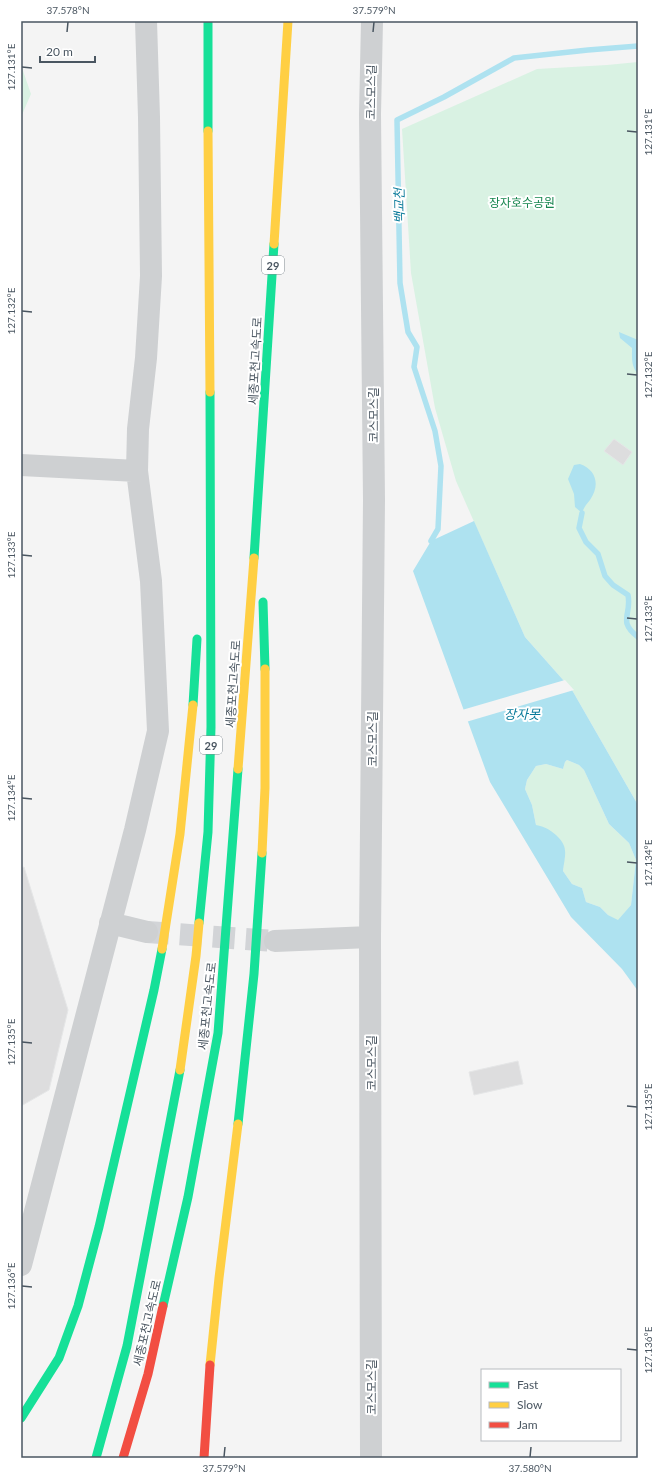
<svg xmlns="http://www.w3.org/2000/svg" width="659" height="1479" viewBox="0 0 659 1479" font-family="Lato,'Noto Sans KR',sans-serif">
  <rect width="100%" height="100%" fill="#f4f4f4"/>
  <path fill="#d9f2e3" d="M 638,62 L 638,805 L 572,690 L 525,637 L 456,481 L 435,408 L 411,273 L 402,129 L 537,69 L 607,65 Z
    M 21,65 L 31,94 L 21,117 Z
    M 567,760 L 579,765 L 584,770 L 609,824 L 629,843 L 636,860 L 631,905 L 618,921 L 608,915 L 600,907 L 586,902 L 582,888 L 572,884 L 563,871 L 565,850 L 536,825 L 532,805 L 525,789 L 527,780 L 536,766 L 546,764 L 563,769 L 565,762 Z"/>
  <path fill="#aee2f0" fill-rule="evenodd" d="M 619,332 L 638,340 L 638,374 C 631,366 632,358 632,348 L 620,338 Z
    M 580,464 C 597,470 600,486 590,500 C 586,505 584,507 582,513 L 575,507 L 574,494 L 568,479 L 574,465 Z
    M 474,521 L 525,637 L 572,690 L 638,805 L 638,991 L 622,969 L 571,917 L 490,782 L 413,571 L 431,541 ZM 567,760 L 579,765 L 584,770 L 609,824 L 629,843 L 636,860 L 631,905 L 618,920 L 608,915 L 600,907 L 586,902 L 582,888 L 572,884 L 563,871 C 565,854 569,847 556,835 C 549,829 545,827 536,825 L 532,805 L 525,789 L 527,780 L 536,766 L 546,764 L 563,769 L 565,762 Z"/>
  <path fill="#f4f4f4" d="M 565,680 L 574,690 L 466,722 L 462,710 Z"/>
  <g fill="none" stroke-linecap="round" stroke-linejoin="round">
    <path stroke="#aee2f0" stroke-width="5.5" d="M 582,513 L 579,528 L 586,542 L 598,554 L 605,576 L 613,585 L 628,595 C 632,615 617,621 638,637
      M 431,541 L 438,529 L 441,466 L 435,431 L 414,367 L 417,347 L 408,332 L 400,283 L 397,120 L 444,97 L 514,58 L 588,50 L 638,46"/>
  </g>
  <path fill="#ddddde" stroke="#e5e6e7" d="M 614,439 L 632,452 L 623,465 L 604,451 Z
    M 24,867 L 68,1010 L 49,1090 L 21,1106 L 21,868 Z
    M 518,1061 L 523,1084 L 474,1095 L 469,1072 Z"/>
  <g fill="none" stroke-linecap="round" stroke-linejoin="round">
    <path stroke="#d2d4d7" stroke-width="22" stroke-dasharray="22 11" stroke-linecap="butt" d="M 147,932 L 275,941"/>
    <path stroke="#ced0d2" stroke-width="22" d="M 21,465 L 137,471
      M 110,923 L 147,932
      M 275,941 L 370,937
      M 21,1265 L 135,830 L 158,731 L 151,581 L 137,471 L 138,429 L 146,358 L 151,276 L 149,117 L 146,21
      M 371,1458 L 370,937 L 374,500 L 370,114 L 372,21"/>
    <path stroke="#16e098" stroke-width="9" d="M 208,21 L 208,131
      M 254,558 L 274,244
      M 263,602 L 265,669
      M 193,705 L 197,639
      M 199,923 L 208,832 L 211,727 L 210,392
      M 238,1124 L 254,974 L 262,853
      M 163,1306 L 188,1197 L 218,1033 L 238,769
      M 21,1418 L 59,1358 L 78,1306 L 99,1227 L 154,990 L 162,949
      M 96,1458 L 127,1346 L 180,1070"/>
    <path stroke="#ffcf43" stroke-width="9" d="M 208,131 L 210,392
      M 274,244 L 288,21
      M 238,769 L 254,558
      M 262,853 L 265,788 L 265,669
      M 162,949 L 180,834 L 193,705
      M 180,1070 L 196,956 L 199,923
      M 210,1365 L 219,1278 L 238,1124"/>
    <path stroke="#f24e42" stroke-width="9" d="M 123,1458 L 148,1374 L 163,1306
      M 204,1458 L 210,1365"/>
  </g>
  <path fill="none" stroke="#4a5661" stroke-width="1.5" d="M 67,32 L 68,22M 373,32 L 374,22M 22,67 L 32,68M 627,131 L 637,132M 22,311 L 32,312M 627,374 L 637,375M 22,555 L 32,556M 627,618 L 637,619M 22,798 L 32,799M 627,862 L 637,863M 22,1042 L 32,1043M 627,1106 L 637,1107M 22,1286 L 32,1287M 627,1349 L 637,1350M 224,1457 L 225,1447M 530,1457 L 531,1447"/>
  <g text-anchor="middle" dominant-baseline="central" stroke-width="4" stroke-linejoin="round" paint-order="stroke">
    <g fill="#fff" stroke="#808990" stroke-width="1">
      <rect x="262" y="256" width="22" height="18" rx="3"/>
      <rect x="200" y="736" width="22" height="18" rx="3"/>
    </g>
    <g font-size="11" font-weight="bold" fill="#4a5661">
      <text x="273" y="265">29</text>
      <text x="211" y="745">29</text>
    </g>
    <g font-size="12" fill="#4a5661" stroke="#fff">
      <text transform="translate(371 92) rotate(-89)">코스모스길</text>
      <text transform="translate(255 361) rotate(-87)">세종포천고속도로</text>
      <text transform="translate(373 415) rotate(-90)">코스모스길</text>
      <text transform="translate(233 684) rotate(-86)">세종포천고속도로</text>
      <text transform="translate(372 739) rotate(-90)">코스모스길</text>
      <text transform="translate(207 1006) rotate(-84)">세종포천고속도로</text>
      <text transform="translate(371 1063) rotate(-90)">코스모스길</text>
      <text transform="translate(147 1323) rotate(-77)">세종포천고속도로</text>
      <text transform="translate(371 1387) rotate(-90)">코스모스길</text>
    </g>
    <g font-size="12" fill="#17864f" stroke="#fff">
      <text x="522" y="202">장자호수공원</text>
    </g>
    <g font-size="13" font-style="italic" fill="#0c7c9b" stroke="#fff">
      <text transform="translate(399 206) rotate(-91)">백교천</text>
      <text x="522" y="714">장자못</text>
    </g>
  </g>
  <rect width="659" height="1479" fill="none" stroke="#ffffff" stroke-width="44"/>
  <rect x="481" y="1369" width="140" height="72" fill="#ffffff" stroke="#b7bbc0"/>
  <rect x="489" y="1382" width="20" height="6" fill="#16e098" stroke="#b7bbc0"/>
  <text x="517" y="1389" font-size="12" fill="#4a5661">Fast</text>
  <rect x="489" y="1402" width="20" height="6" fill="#ffcf43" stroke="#b7bbc0"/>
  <text x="517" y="1409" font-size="12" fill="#4a5661">Slow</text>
  <rect x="489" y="1422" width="20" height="6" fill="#f24e42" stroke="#b7bbc0"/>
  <text x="517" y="1429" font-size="12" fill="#4a5661">Jam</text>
  <path d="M40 56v6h55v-6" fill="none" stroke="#4a5661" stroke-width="2"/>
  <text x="46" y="56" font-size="12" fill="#4a5661" stroke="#ffffff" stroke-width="3" paint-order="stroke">20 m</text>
  <rect x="22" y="22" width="615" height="1435" fill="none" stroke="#4a5661" stroke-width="1.5"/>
  <g font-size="10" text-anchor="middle" fill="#4a5661">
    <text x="68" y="14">37.578°N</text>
    <text x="374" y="14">37.579°N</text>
    <text transform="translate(11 67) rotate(-90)" y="4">127.131°E</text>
    <text transform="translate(648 132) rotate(-90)" y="4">127.131°E</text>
    <text transform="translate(11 311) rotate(-90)" y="4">127.132°E</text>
    <text transform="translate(648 375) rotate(-90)" y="4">127.132°E</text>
    <text transform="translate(11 555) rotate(-90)" y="4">127.133°E</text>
    <text transform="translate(648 619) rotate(-90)" y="4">127.133°E</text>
    <text transform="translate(11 798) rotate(-90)" y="4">127.134°E</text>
    <text transform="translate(648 863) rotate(-90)" y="4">127.134°E</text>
    <text transform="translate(11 1042) rotate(-90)" y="4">127.135°E</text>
    <text transform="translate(648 1107) rotate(-90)" y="4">127.135°E</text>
    <text transform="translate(11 1286) rotate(-90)" y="4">127.136°E</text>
    <text transform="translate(648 1350) rotate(-90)" y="4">127.136°E</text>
    <text x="224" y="1472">37.579°N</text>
    <text x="530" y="1472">37.580°N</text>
  </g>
</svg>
